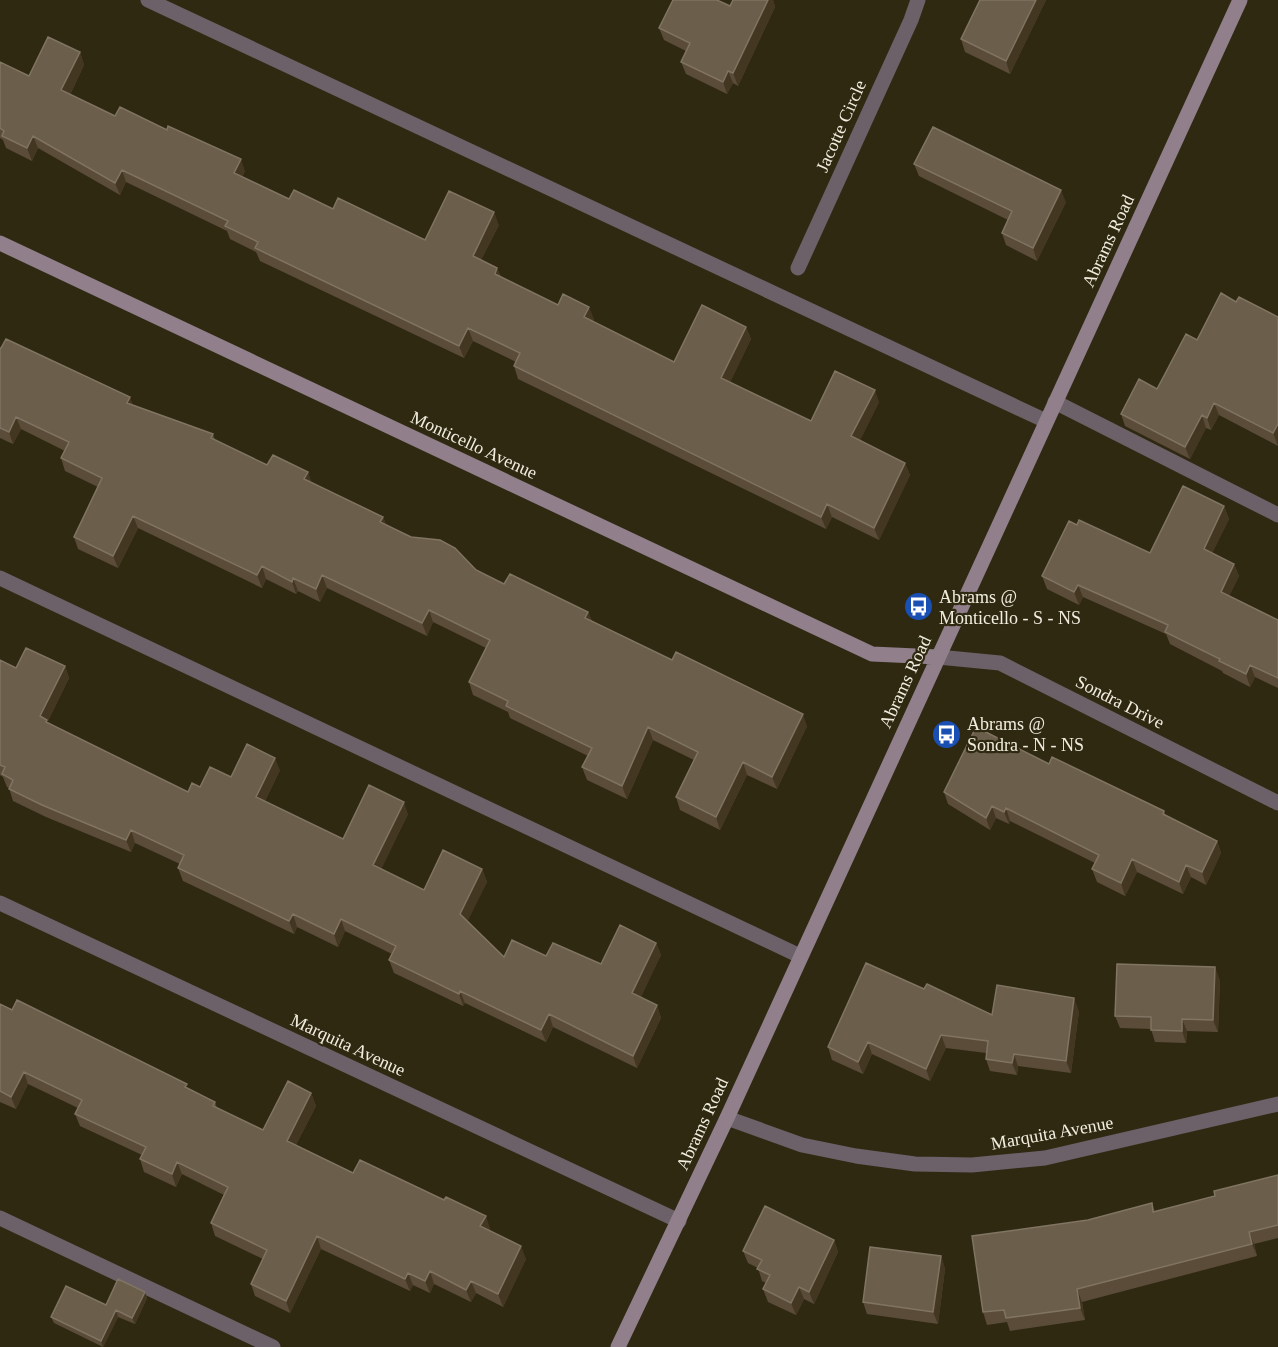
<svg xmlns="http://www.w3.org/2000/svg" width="1278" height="1347" viewBox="0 0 1278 1347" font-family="Georgia,serif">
  <rect width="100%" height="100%" fill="#2f2912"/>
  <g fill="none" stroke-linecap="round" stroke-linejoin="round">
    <path stroke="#6c6168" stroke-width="15" d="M 148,0 L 1046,421
      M 1055,402 L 1278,515
      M 0,578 L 800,956
      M 0,1218 L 273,1347"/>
    <path stroke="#6c6168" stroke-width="15" d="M 798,268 L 911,20 L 918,0
      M 938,657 L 1000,663 L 1278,803
      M 0,903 L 679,1221
      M 727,1118 L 802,1145 L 856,1156 L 915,1164 L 972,1165 L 1045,1158 L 1278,1104"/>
    <path stroke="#91808c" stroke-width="15" d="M 0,243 L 872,654 L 938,657
      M 618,1347 L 727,1118 L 1240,0"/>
  </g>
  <path fill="#5b4c39" d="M 733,0 L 773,0 L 775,7 L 738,86 L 733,83 L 727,94 L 686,74 L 681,62 L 686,51 L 664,40 L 659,28 L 730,6 Z
    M 980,0 L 1046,0 L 1010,74 L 965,52 L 961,39 Z
    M 80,52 L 84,65 L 70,95 L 115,116 L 245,171 L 242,177 L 289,199 L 333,209 L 425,240 L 499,225 L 481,260 L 497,268 L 501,277 L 558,305 L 594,319 L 593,321 L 674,362 L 746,327 L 751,339 L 730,382 L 811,421 L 879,402 L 860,440 L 905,463 L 910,475 L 879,540 L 832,517 L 826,529 L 518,379 L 514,366 L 516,362 L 473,341 L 464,358 L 260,261 L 256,252 L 230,239 L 227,231 L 126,182 L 120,195 L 38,148 L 32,161 L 6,148 L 3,140 L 0,138 L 0,62 L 29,76 Z
    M 914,164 L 1066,202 L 1037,261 L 1006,245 L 1002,233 L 1008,220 L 919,176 Z
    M 1236,302 L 1278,317 L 1278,446 L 1219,415 L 1211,430 L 1206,428 L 1190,459 L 1125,426 L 1121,414 L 1157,389 L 1197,340 Z
    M 0,348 L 133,405 L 213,434 L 215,440 L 267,465 L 308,472 L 311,482 L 383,517 L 386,525 L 504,584 L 588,612 L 592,621 L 807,726 L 777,789 L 747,775 L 720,830 L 680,810 L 676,797 L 694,760 L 653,740 L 627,799 L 587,780 L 582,767 L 588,756 L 510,718 L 508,712 L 473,695 L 469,682 L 486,648 L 433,622 L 427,636 L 327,588 L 320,602 L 298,591 L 296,594 L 266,579 L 262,588 L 138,528 L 118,568 L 78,549 L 74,537 L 98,487 L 65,471 L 61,458 L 65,451 L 21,429 L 13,444 L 0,438 Z
    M 1224,506 L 1229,519 L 1212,553 L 1234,564 L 1239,576 L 1229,596 L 1278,620 L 1278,688 L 1255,677 L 1250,687 L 1223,673 L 1222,671 L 1170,644 L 1166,634 L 1083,597 L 1079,605 L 1047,589 L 1042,576 L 1077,525 L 1150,553 Z
    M 0,660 L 16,668 L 65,666 L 69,678 L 48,721 L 48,723 L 188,792 L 231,777 L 280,770 L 265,801 L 343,839 L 408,814 L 381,869 L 424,890 L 482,869 L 487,882 L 467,921 L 504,957 L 546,956 L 601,964 L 656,943 L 661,955 L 640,997 L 657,1005 L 661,1018 L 637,1068 L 553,1027 L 546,1042 L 465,1003 L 463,1006 L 394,973 L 389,960 L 392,954 L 345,931 L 338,947 L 297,927 L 294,934 L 183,881 L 178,868 L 180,864 L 135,843 L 131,852 L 46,817 L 13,801 L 9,788 L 7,787 L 3,777 L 0,775 Z
    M 1049,764 L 1164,811 L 1166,816 L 1217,841 L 1221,853 L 1206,885 L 1191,877 L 1183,894 L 1137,872 L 1125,896 L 1097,882 L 1092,869 L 1095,863 L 1010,821 L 1009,824 L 996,818 L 990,830 L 948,804 L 944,792 Z
    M 1220,980 L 1218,1032 L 1187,1031 L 1186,1043 L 1155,1042 L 1151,1029 L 1120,1028 L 1115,1016 Z
    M 924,989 L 992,1015 L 1079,1011 L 1071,1073 L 1018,1066 L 1017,1075 L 990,1071 L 986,1059 L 986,1053 L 946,1048 L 930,1081 L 872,1054 L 863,1074 L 832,1060 L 828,1047 Z
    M 0,1004 L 189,1089 L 215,1102 L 217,1108 L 263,1130 L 311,1093 L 316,1106 L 296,1145 L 353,1173 L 490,1228 L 489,1231 L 526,1259 L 503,1307 L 476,1293 L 471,1302 L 434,1284 L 430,1293 L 413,1285 L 410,1291 L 321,1249 L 290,1313 L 255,1296 L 251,1284 L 263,1259 L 215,1236 L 211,1223 L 224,1195 L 182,1174 L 176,1187 L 144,1172 L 140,1159 L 142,1155 L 80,1126 L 75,1114 L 78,1108 L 28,1084 L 16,1109 L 0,1102 Z
    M 1278,1175 L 1278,1238 L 1254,1244 L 1257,1256 L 1082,1302 L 1085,1320 L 1010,1331 L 1007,1322 L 987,1325 L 983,1312 L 1088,1220 L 1152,1203 L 1155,1212 L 1215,1196 Z
    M 834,1240 L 838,1252 L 814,1304 L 804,1299 L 796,1315 L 768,1302 L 763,1289 L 766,1283 L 762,1281 L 758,1268 L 748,1263 L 743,1251 Z
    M 941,1256 L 945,1269 L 938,1324 L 867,1314 L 863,1302 Z
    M 145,1292 L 147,1298 L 135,1324 L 118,1317 L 103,1347 L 54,1323 L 51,1317 L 106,1305 Z"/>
  <path fill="#433722" d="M 768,0 L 773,0 L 775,7 L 738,86 L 733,73 Z
    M 1036,0 L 1046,0 L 1010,74 L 1006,61 Z
    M 80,52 L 84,65 L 66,103 L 61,90 Z
    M 728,71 L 733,83 L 727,94 L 723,82 Z
    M 33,136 L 38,148 L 32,161 L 27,148 Z
    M 241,159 L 245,171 L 238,185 L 234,173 Z
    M 122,170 L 126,182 L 120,195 L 115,183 Z
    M 1061,190 L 1066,202 L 1037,261 L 1033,248 Z
    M 494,212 L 499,225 L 477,268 L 473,256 Z
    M 497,268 L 502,280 L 495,274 Z
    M 589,307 L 594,319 L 589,329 L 584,317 Z
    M 746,327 L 751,339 L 726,391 L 721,378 Z
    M 468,328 L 473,341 L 464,358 L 459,346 Z
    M 875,390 L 879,402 L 856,449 L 851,436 Z
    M 130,397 L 135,410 L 127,403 Z
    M 1214,403 L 1219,415 L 1211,430 L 1207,418 Z
    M 1202,415 L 1206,428 L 1190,459 L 1185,447 Z
    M 16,417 L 21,429 L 13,444 L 9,432 Z
    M 1278,424 L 1278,446 L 1273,433 Z
    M 905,463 L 910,475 L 879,540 L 874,528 Z
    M 308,472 L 312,485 L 304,479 Z
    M 827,504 L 832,517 L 826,529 L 821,517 Z
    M 1224,506 L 1229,519 L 1208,561 L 1204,549 Z
    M 133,516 L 138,528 L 118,568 L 113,556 Z
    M 383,517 L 388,529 L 380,522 Z
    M 1234,564 L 1239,576 L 1225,604 L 1221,592 Z
    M 262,566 L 266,579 L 262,588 L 257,575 Z
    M 322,575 L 327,588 L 320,602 L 316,589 Z
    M 293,578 L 298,591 L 296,594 L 292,582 Z
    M 1078,585 L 1083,597 L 1079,605 L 1074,592 Z
    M 429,610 L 433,622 L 427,636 L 422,623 Z
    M 588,612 L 593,624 L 585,618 Z
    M 1250,665 L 1255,677 L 1250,687 L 1246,674 Z
    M 65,666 L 69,678 L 48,721 L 52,732 L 40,716 Z
    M 803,714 L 807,726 L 777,789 L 772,777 Z
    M 648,727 L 653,740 L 627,799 L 622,786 Z
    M 275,758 L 280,770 L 261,809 L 256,797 Z
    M 743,762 L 747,775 L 720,830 L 716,817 Z
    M 404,802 L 408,814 L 377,878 L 373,865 Z
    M 992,806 L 996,818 L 990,830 L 986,818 Z
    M 1006,808 L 1010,821 L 1009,824 L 1004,812 Z
    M 131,830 L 135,843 L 131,852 L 126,840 Z
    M 1217,841 L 1221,853 L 1206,885 L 1202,872 Z
    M 1132,859 L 1137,872 L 1125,896 L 1121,883 Z
    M 1186,865 L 1191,877 L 1183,894 L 1179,882 Z
    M 482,869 L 487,882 L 465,927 L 460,914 Z
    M 293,914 L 297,927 L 294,934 L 289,921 Z
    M 341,919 L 345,931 L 338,947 L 334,934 Z
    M 656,943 L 661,955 L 637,1006 L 632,993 Z
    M 1215,967 L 1220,980 L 1218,1032 L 1213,1020 Z
    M 460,991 L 465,1003 L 463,1006 L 459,994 Z
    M 1074,998 L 1079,1011 L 1071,1073 L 1066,1061 Z
    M 657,1005 L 661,1018 L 637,1068 L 633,1056 Z
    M 549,1014 L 553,1027 L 546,1042 L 541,1030 Z
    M 1182,1019 L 1187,1031 L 1186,1043 L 1182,1031 Z
    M 941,1035 L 946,1048 L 930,1081 L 926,1069 Z
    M 868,1042 L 872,1054 L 863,1074 L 858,1062 Z
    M 1014,1054 L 1018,1066 L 1017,1075 L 1012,1063 Z
    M 24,1072 L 28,1084 L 16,1109 L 11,1097 Z
    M 311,1093 L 316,1106 L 292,1153 L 287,1141 Z
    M 177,1162 L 182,1174 L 176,1187 L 172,1174 Z
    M 486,1216 L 490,1228 L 485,1239 L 480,1226 Z
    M 1249,1232 L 1254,1244 L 1257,1256 L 1252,1244 Z
    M 317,1236 L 321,1249 L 290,1313 L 286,1301 Z
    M 834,1240 L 838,1252 L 814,1304 L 809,1292 Z
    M 521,1246 L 526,1259 L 503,1307 L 498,1294 Z
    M 941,1256 L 945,1269 L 938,1324 L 933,1312 Z
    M 430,1271 L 434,1284 L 430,1293 L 425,1281 Z
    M 408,1273 L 413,1285 L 410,1291 L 405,1279 Z
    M 471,1281 L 476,1293 L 471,1302 L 466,1290 Z
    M 799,1287 L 804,1299 L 796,1315 L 791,1303 Z
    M 1077,1289 L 1082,1302 L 1085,1320 L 1080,1308 Z
    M 145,1292 L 147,1298 L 135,1324 L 132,1318 Z
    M 116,1310 L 118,1317 L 103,1347 L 101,1341 Z"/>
  <path fill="#6b5e4a" stroke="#807462" stroke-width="1.5" d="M 673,0 L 717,0 L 730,6 L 733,0 L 768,0 L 733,73 L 728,71 L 723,82 L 681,62 L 690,43 L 659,28 Z
    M 980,0 L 1036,0 L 1006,61 L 961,39 Z
    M 48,37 L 80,52 L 61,90 L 115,116 L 120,107 L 167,130 L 168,126 L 241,159 L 234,173 L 289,199 L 294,190 L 333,209 L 338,198 L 425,240 L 449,191 L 494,212 L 473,256 L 497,268 L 495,274 L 558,305 L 563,294 L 589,307 L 584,317 L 674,362 L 702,305 L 746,327 L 721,378 L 811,421 L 835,371 L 875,390 L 851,436 L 905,463 L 874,528 L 827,504 L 821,517 L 514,366 L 520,353 L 468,328 L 459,346 L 255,248 L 258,242 L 225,226 L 228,221 L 122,170 L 115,183 L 33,136 L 27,148 L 2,136 L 4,131 L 0,128 L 0,62 L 29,76 Z
    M 933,127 L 1061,190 L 1033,248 L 1002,233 L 1012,211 L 914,164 Z
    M 1221,293 L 1236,302 L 1239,297 L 1278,317 L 1278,424 L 1273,433 L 1214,403 L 1207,418 L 1202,415 L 1185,447 L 1121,414 L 1139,379 L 1157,389 L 1186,334 L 1197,340 Z
    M 6,339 L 130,397 L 127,403 L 213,434 L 211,438 L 267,465 L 273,455 L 308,472 L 304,479 L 383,517 L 380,522 L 411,537 L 440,540 L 455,548 L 476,570 L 504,584 L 510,574 L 588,612 L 585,618 L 672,660 L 676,652 L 803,714 L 772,777 L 743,762 L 716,817 L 676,797 L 698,752 L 648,727 L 622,786 L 582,767 L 592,748 L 506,706 L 508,701 L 469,682 L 490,640 L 429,610 L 422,623 L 322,575 L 316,589 L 293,578 L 292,582 L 262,566 L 257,575 L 133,516 L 113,556 L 74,537 L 102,478 L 61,458 L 69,442 L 16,417 L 9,432 L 0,428 L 0,348 L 1,348 Z
    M 1183,486 L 1224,506 L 1204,549 L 1234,564 L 1221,592 L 1278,620 L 1278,678 L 1250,665 L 1246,674 L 1219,661 L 1220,659 L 1165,632 L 1168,625 L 1078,585 L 1074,592 L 1042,576 L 1069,521 L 1077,525 L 1079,520 L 1150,553 Z
    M 26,648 L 65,666 L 40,716 L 47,720 L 46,722 L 188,792 L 192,783 L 200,787 L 210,767 L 231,777 L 247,744 L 275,758 L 256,797 L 343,839 L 369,785 L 404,802 L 373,865 L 424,890 L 443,850 L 482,869 L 460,914 L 504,957 L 512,940 L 546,956 L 553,943 L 601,964 L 620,925 L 656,943 L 632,993 L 657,1005 L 633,1056 L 549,1014 L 541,1030 L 460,991 L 459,994 L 389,960 L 396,946 L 341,919 L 334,934 L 293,914 L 289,921 L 178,868 L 184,855 L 131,830 L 126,840 L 42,805 L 9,789 L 13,780 L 2,774 L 5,767 L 0,765 L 0,660 L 16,668 Z
    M 976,727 L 1049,764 L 1052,757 L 1164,811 L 1163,814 L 1217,841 L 1202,872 L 1186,865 L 1179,882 L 1132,859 L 1121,883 L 1092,869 L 1099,855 L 1006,808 L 1004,812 L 992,806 L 986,818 L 944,792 Z
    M 866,963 L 924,989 L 927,984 L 992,1015 L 997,985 L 1074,998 L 1066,1061 L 1014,1054 L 1012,1063 L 986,1059 L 988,1041 L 941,1035 L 926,1069 L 868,1042 L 858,1062 L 828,1047 Z
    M 1117,964 L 1215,967 L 1213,1020 L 1182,1019 L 1182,1031 L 1151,1030 L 1151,1017 L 1115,1016 Z
    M 17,1000 L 187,1084 L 185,1087 L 215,1102 L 213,1106 L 263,1130 L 288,1081 L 311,1093 L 287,1141 L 353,1173 L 360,1160 L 444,1200 L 446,1197 L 486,1216 L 480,1226 L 521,1246 L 498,1294 L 471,1281 L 466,1290 L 430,1271 L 425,1281 L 408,1273 L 405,1279 L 317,1236 L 286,1301 L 251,1284 L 267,1250 L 211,1223 L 228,1187 L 177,1162 L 172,1174 L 140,1159 L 146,1147 L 75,1114 L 82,1100 L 24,1072 L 11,1097 L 0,1091 L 0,1004 L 12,1010 Z
    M 1278,1175 L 1278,1225 L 1249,1232 L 1252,1244 L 1077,1289 L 1080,1308 L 1006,1318 L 1004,1310 L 983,1312 L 972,1236 L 1088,1220 L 1152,1203 L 1153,1212 L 1215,1196 L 1214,1191 Z
    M 765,1206 L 834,1240 L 809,1292 L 799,1287 L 791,1303 L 763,1289 L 770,1275 L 757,1269 L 762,1260 L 743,1251 Z
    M 870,1247 L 941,1256 L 933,1312 L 863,1302 Z
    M 118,1279 L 145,1292 L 132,1318 L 116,1310 L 101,1341 L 51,1317 L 66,1286 L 106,1305 Z"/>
  <defs>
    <symbol id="bus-disc" viewBox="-11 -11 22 22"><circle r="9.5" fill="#1a4fb4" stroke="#2f2912"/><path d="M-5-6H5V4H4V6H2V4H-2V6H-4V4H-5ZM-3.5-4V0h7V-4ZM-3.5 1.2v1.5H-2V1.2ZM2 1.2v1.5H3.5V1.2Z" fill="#fff"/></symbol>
  </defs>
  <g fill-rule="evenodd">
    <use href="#bus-disc" x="902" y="590" width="33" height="33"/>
    <use href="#bus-disc" x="930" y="718" width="33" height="33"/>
  </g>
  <g text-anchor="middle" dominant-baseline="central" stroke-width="4.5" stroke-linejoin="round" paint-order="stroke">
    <g font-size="18" fill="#f1eedf" stroke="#2f2912">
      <text transform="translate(841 126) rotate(-66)">Jacotte Circle</text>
      <text transform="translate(1108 241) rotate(-65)">Abrams Road</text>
      <text transform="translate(474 445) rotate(25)">Monticello Avenue</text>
      <text transform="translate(905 682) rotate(-65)">Abrams Road</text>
      <text transform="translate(1120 702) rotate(27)">Sondra Drive</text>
      <text transform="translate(348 1045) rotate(25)">Marquita Avenue</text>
      <text transform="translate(702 1124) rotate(-65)">Abrams Road</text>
      <text transform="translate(1052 1133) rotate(-10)">Marquita Avenue</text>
    </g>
    <g font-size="18" fill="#f1eedf" stroke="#2f2912" text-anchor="start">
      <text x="939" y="597">Abrams @<tspan x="939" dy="21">Monticello - S - NS</tspan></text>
      <text x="967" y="724">Abrams @<tspan x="967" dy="21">Sondra - N - NS</tspan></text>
    </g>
  </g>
</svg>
